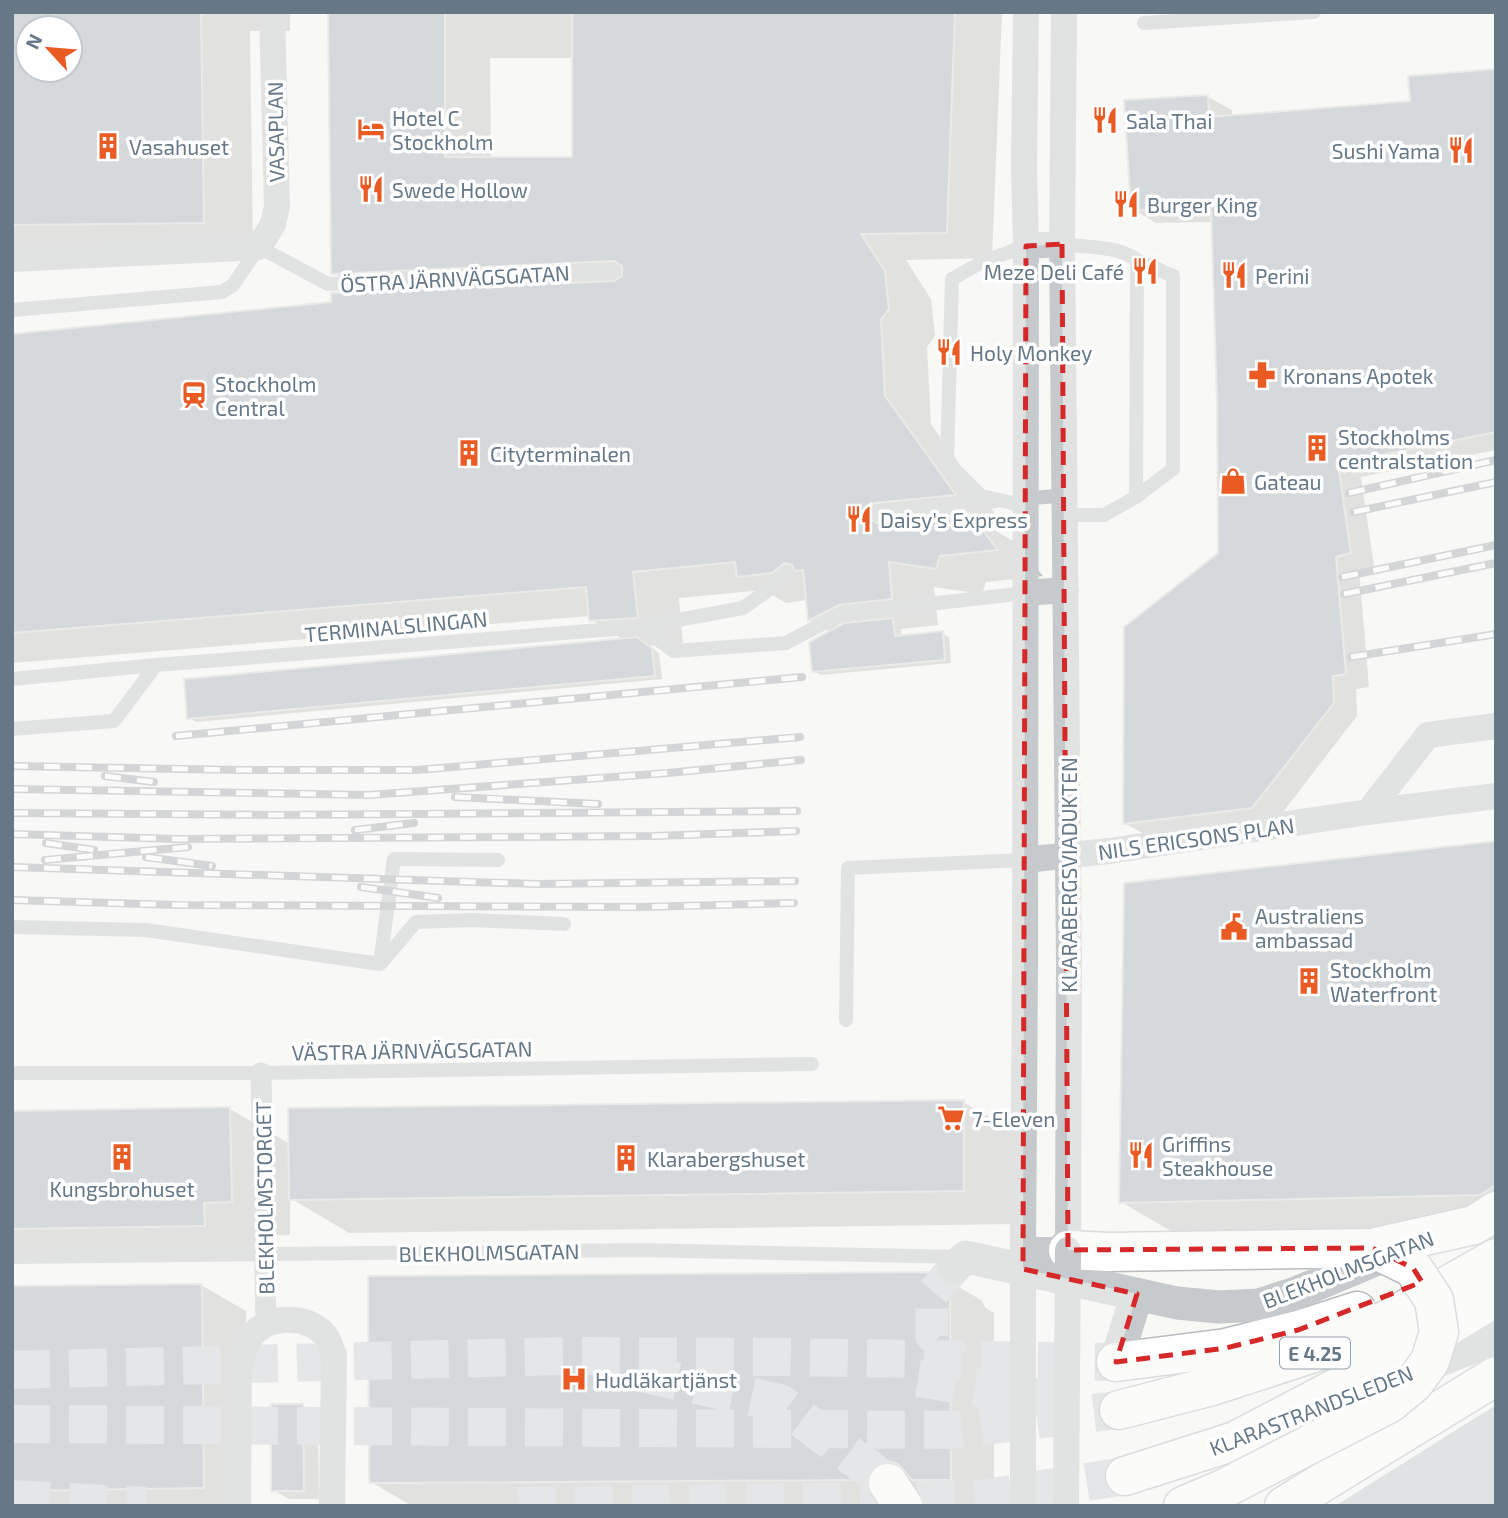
<svg xmlns="http://www.w3.org/2000/svg" width="1508" height="1518" viewBox="0 0 1508 1518" font-family="'Exo 2',sans-serif">
  <rect width="100%" height="100%" fill="#f8f8f5"/>
  <path fill="#c0c9cf" d="M 1496,1405 L 1496,1506 L 1335,1506 Z"/>
  <path fill="#0003" fill-rule="evenodd" d="M 12,12 L 290,12 L 290,31 L 250,31 L 253,250 L 12,253 ZM 28,28 L 70,28 L 70,70 L 28,70 Z
    M 330,12 L 1002,12 L 992,258 L 906,260 L 931,299 L 935,336 L 927,347 L 931,424 L 1000,521 L 982,523 L 1015,542 L 1043,576 L 986,582 L 982,594 L 934,587 L 938,625 L 901,629 L 901,637 L 942,633 L 949,637 L 951,663 L 821,675 L 814,671 L 831,632 L 809,620 L 808,600 L 786,603 L 764,590 L 679,598 L 683,643 L 649,646 L 659,653 L 662,679 L 196,722 L 189,718 L 624,640 L 591,620 L 590,616 L 12,663 L 12,335 L 333,303 L 368,294 L 333,273 ZM 490,58 L 574,58 L 574,159 L 491,159 Z
    M 1496,70 L 1496,450 L 1361,477 L 1374,566 L 1359,570 L 1369,687 L 1356,689 L 1357,716 L 1276,821 L 1148,836 L 1124,823 L 1219,554 L 1219,403 L 1213,222 L 1156,223 L 1133,209 L 1208,97 L 1232,110 L 1232,117 L 1412,103 Z
    M 1496,842 L 1496,1236 L 1190,1242 L 1121,1202 Z
    M 963,1102 L 1022,1136 L 1023,1224 L 349,1233 L 290,1198 L 290,1235 L 263,1236 L 263,1259 L 12,1262 L 12,1112 L 230,1109 L 290,1144 Z
    M 936,1274 L 981,1300 L 986,1308 L 994,1313 L 994,1504 L 958,1505 L 928,1487 L 920,1490 L 913,1498 L 911,1505 L 412,1506 L 371,1482 Z
    M 201,1285 L 246,1311 L 248,1506 L 12,1506 L 12,1287 Z
    M 303,1406 L 318,1415 L 319,1499 L 289,1499 L 273,1490 Z"/>
  <path fill="#acb4ba" stroke="#dadad8" stroke-width="2" fill-rule="evenodd" d="M 12,12 L 201,12 L 204,223 L 12,225 ZM 28,28 L 70,28 L 70,70 L 28,70 Z
    M 328,12 L 445,12 L 445,157 L 572,157 L 572,12 L 955,12 L 947,233 L 861,234 L 885,271 L 889,309 L 881,320 L 885,396 L 956,495 L 875,503 L 870,506 L 866,513 L 869,519 L 877,523 L 969,513 L 998,550 L 940,556 L 936,569 L 889,562 L 892,599 L 839,605 L 808,621 L 803,570 L 795,571 L 792,565 L 784,563 L 772,573 L 737,577 L 735,562 L 633,572 L 638,618 L 589,621 L 586,587 L 12,633 L 12,334 L 331,302 L 331,293 L 614,281 L 622,276 L 622,266 L 614,261 L 331,274 Z
    M 1496,69 L 1496,432 L 1338,464 L 1351,553 L 1336,557 L 1346,674 L 1333,676 L 1334,703 L 1252,808 L 1123,824 L 1124,627 L 1218,553 L 1217,403 L 1211,209 L 1131,210 L 1124,100 L 1208,95 L 1209,117 L 1410,101 L 1408,76 Z
    M 893,618 L 895,636 L 943,631 L 945,660 L 812,672 L 809,642 L 844,623 Z
    M 637,637 L 652,648 L 655,676 L 187,719 L 184,679 Z
    M 1496,841 L 1496,1185 L 1480,1195 L 1119,1203 L 1124,883 Z
    M 964,1100 L 964,1191 L 289,1200 L 288,1108 Z
    M 230,1107 L 232,1202 L 204,1203 L 205,1226 L 12,1229 L 12,1111 Z
    M 937,1272 L 941,1280 L 950,1285 L 951,1480 L 912,1480 L 898,1464 L 887,1461 L 876,1465 L 869,1473 L 867,1480 L 369,1483 L 368,1276 Z
    M 202,1284 L 204,1488 L 12,1491 L 12,1286 Z
    M 271,1404 L 303,1404 L 304,1491 L 271,1491 Z"/>
  <g fill="none" stroke-linecap="round" stroke-linejoin="round">
    <path stroke="#ccd1d4" stroke-width="33" stroke-dasharray="33 17" stroke-linecap="butt" d="M 955,1267 L 932,1294 L 932,1336 L 957,1359"/>
    <path stroke="#ccd1d4" stroke-width="38" stroke-dasharray="38 19" stroke-linecap="butt" d="M 12,1370 L 563,1356 L 784,1357 L 1116,1362
      M 640,1373 L 780,1403 L 888,1483
      M 918,1378 L 1062,1401
      M 12,1424 L 951,1430 L 1119,1410
      M 12,1499 L 146,1506
      M 518,1506 L 980,1499 L 1125,1476"/>
    <defs>
      <path id="trunk" d="M 1068,1250 L 1108,1252 L 1372,1248
        M 1116,1362 L 1226,1348 L 1298,1330 L 1357,1311
        M 1119,1410 L 1212,1386 L 1338,1345 L 1392,1317 L 1496,1258
        M 1125,1476 L 1235,1441 L 1411,1349 L 1496,1297
        M 1183,1506 L 1221,1490
        M 1284,1506 L 1496,1376"/>
    </defs>
    <use href="#trunk" stroke="#b8bcbf" stroke-width="41"/>
    <path stroke="#c6cacd" stroke-width="14" d="M 1144,23 L 1314,12
      M 1062,244 C 1085,247 1119,246 1137,260 L 1136,497 L 1104,515 L 1066,515
      M 12,310 L 222,292 L 233,285 L 259,247 L 328,284 L 614,271
      M 1136,497 L 1173,469 L 1173,276 L 1137,260
      M 1020,499 L 1057,496
      M 876,513 L 996,501
      M 640,627 L 674,651 L 786,643 L 841,614 L 1026,593
      M 12,679 L 156,665 L 640,627 L 743,608 L 771,588 L 786,572
      M 12,729 L 114,721 L 156,665
      M 12,927 L 146,930 L 380,964
      M 381,963 L 416,922 L 472,920 L 564,924
      M 380,964 L 394,859 L 498,860
      M 12,1257 L 641,1250 L 961,1257"/>
    <path stroke="#c6cacd" stroke-width="26" d="M 1026,12 L 1024,167 L 1026,246 L 1062,244 L 1064,12
      M 12,259 L 259,247 L 273,224 L 277,206 L 272,12
      M 1026,593 L 1066,590
      M 1368,812 L 1496,796
      M 1025,860 L 1109,851
      M 1025,967 L 1023,1250 L 1068,1250 L 1069,962"/>
    <path stroke="#c6cacd" stroke-width="33" d="M 955,1267 L 966,1257 L 1177,1303 L 1219,1307 L 1259,1305 L 1296,1293 L 1401,1249
      M 1116,1362 L 1137,1294
      M 1410,1372 L 1496,1338"/>
    <use href="#trunk" stroke="#fff" stroke-width="38"/>
    <defs>
      <path id="rail" d="M 1349,493 L 1496,460
        M 1354,512 L 1496,482
        M 1342,577 L 1496,545
        M 1344,594 L 1496,563
        M 1351,657 L 1496,634
        M 176,736 L 802,677
        M 12,766 L 240,770 L 417,770 L 800,737
        M 105,776 L 154,782
        M 12,789 L 369,795 L 668,773 L 801,760
        M 455,797 L 598,804
        M 12,813 L 275,815 L 797,811
        M 355,830 L 414,823
        M 12,834 L 177,839 L 654,836 L 796,831
        M 46,843 L 94,850
        M 146,857 L 212,866
        M 45,860 L 188,847
        M 12,867 L 536,884 L 795,881
        M 361,887 L 438,898
        M 12,900 L 177,905 L 643,907 L 794,903"/>
    </defs>
    <use href="#rail" stroke="#a6acb2" stroke-width="8"/>
    <use href="#rail" stroke="#fff" stroke-width="5" stroke-dasharray="16" stroke-linecap="butt"/>
    <defs>
      <path id="trunk-bridge" d="M 1372,1248 L 1474,1225 L 1496,1211
        M 888,1483 L 903,1506
        M 1221,1490 L 1390,1403 L 1414,1383 L 1430,1361 L 1439,1332 L 1434,1300 L 1413,1268 L 1372,1248"/>
    </defs>
    <use href="#trunk-bridge" stroke="#b8bcbf" stroke-width="41" stroke-linecap="butt"/>
    <path stroke="#c6cacd" stroke-width="14" d="M 1026,246 L 982,262 L 952,279 L 947,462 L 981,496 L 1026,506
      M 846,1020 L 848,868 L 1025,860
      M 12,1073 L 261,1073 L 812,1064"/>
    <path stroke="#c6cacd" stroke-width="21" d="M 261,1073 L 266,1323"/>
    <path stroke="#c6cacd" stroke-width="26" d="M 1062,244 L 1069,962
      M 1109,851 L 1368,812 L 1428,735 L 1496,726
      M 1025,967 L 1026,246
      M 238,1506 L 239,1370 C 241,1359 243,1349 249,1339 C 265,1315 306,1313 325,1335 C 329,1340 331,1349 334,1355 L 332,1506
      M 1023,1506 L 1023,1250
      M 1066,1506 L 1068,1250"/>
    <use href="#trunk-bridge" stroke="#fff" stroke-width="38"/>
  </g>
  <path d="M0 0H1508V1518H0ZM 1062,244 L 1068,1250 L 1372,1248 L 1413,1268 L 1422,1282 L 1298,1330 L 1226,1348 L 1116,1362 L 1137,1294 L 1023,1269 L 1026,246 Z" fill="#f8f8f5" fill-opacity=".55" fill-rule="evenodd"/>
  <path fill="none" stroke="#d62828" stroke-width="5" stroke-dasharray="14 9" stroke-linejoin="round" d="M 1062,244 L 1068,1250 L 1372,1248 L 1413,1268 L 1422,1282 L 1298,1330 L 1226,1348 L 1116,1362 L 1137,1294 L 1023,1269 L 1026,246 Z"/>
  <defs>
    <symbol id="restaurant-bare" viewBox="-9 -9 18 18"><path d="M-5-6h1v4h1v-4h1v4h1v-4h1v5L-1.5 .5V6h-2V.5L-5-1ZM5-6V6H3V1.5H1.5Q1.5-4 5-6Z" fill="#ea5b24" stroke="#fff" stroke-width="2.5" paint-order="stroke"/></symbol>
    <symbol id="hotel-bare" viewBox="-9 -9 18 18"><path d="M-6-4.5h1.5V1H6V5H4.5V3h-9V5H-6ZM-4 0a1.8 1.8 0 1 1 3.6 0ZM.5 0V-2.5h3Q6-2.5 6 0Z" fill="#ea5b24" stroke="#fff" stroke-width="2.5" paint-order="stroke"/></symbol>
    <symbol id="building-bare" viewBox="-9 -9 18 18"><path d="M-4-6H4V6H1V3H-1V6H-4ZM-2.5-4.3h1.7v1.8h-1.7ZM.8-4.3h1.7v1.8H.8ZM-2.5-1h1.7V.8h-1.7ZM.8-1h1.7V.8H.8Z" fill="#ea5b24" stroke="#fff" stroke-width="2.5" paint-order="stroke"/></symbol>
    <symbol id="pharmacy-bare" viewBox="-9 -9 18 18"><path d="M-2-6h4v4h4v4h-4v4h-4v-4h-4v-4h4Z" fill="#ea5b24" stroke="#fff" stroke-width="2.5" paint-order="stroke"/></symbol>
    <symbol id="station-bare" viewBox="-9 -9 18 18"><path d="M-3-6H3Q5-6 5-4V2Q5 4 3 4L4.5 6H3L1.5 4h-3L-3 6H-4.5L-3 4Q-5 4-5 2V-4Q-5-6-3-6ZM-3.5-4v3h7v-3ZM-3.5 1v1.5H-2V1ZM2 1v1.5H3.5V1Z" fill="#ea5b24" stroke="#fff" stroke-width="2.5" paint-order="stroke"/></symbol>
    <symbol id="shop-bare" viewBox="-9 -9 18 18"><path d="M-5-2.5h2.3a2.7 3.5 0 0 1 5.4 0H5L5.5 6h-11ZM-1.5-2.5h3a1.5 2.3 0 0 0-3 0Z" fill="#ea5b24" stroke="#fff" stroke-width="2.5" paint-order="stroke"/></symbol>
    <symbol id="civic-bare" viewBox="-9 -9 18 18"><path d="M-.6-6.5H3V-4.5H.6V-3L4-1V1h2V6H-6V1h2V-1L-.6-3ZM-1.2 2.5V6h2.4V2.5Z" fill="#ea5b24" stroke="#fff" stroke-width="2.5" paint-order="stroke"/></symbol>
    <symbol id="supermarket-bare" viewBox="-9 -9 18 18"><path d="M-6-5.5h2.5l.6 2H6L4.5 2H-2.5L-4.4-4H-6ZM-1.5 3.2a1.3 1.3 0 1 0 .1 0ZM3 3.2a1.3 1.3 0 1 0 .1 0Z" fill="#ea5b24" stroke="#fff" stroke-width="2.5" paint-order="stroke"/></symbol>
    <symbol id="hospital-bare" viewBox="-9 -9 18 18"><path d="M-5-5h3v3.5h4V-5h3V5h-3V1.5h-4V5h-3Z" fill="#ea5b24" stroke="#fff" stroke-width="2.5" paint-order="stroke"/></symbol>
  </defs>
  <g fill-rule="evenodd">
    <use href="#restaurant-bare" x="1086" y="101" width="38" height="38"/>
    <use href="#hotel-bare" x="352" y="110" width="38" height="38"/>
    <use href="#building-bare" x="89" y="127" width="38" height="38"/>
    <use href="#restaurant-bare" x="1442" y="131" width="38" height="38"/>
    <use href="#restaurant-bare" x="352" y="170" width="38" height="38"/>
    <use href="#restaurant-bare" x="1107" y="185" width="38" height="38"/>
    <use href="#restaurant-bare" x="1126" y="252" width="38" height="38"/>
    <use href="#restaurant-bare" x="1215" y="256" width="38" height="38"/>
    <use href="#restaurant-bare" x="930" y="333" width="38" height="38"/>
    <use href="#pharmacy-bare" x="1243" y="356" width="38" height="38"/>
    <use href="#station-bare" x="175" y="376" width="38" height="38"/>
    <use href="#building-bare" x="1298" y="429" width="38" height="38"/>
    <use href="#building-bare" x="450" y="434" width="38" height="38"/>
    <use href="#shop-bare" x="1214" y="462" width="38" height="38"/>
    <use href="#restaurant-bare" x="840" y="500" width="38" height="38"/>
    <use href="#civic-bare" x="1215" y="908" width="38" height="38"/>
    <use href="#building-bare" x="1290" y="962" width="38" height="38"/>
    <use href="#supermarket-bare" x="932" y="1099" width="38" height="38"/>
    <use href="#restaurant-bare" x="1122" y="1136" width="38" height="38"/>
    <use href="#building-bare" x="103" y="1138" width="38" height="38"/>
    <use href="#building-bare" x="607" y="1139" width="38" height="38"/>
    <use href="#hospital-bare" x="555" y="1360" width="38" height="38"/>
  </g>
  <g text-anchor="middle" dominant-baseline="central" stroke-width="7" stroke-linejoin="round" paint-order="stroke">
    <rect fill="#fff" stroke="#94a0ab" stroke-width="2" x="1280" y="1337.5" width="70" height="31" rx="5"/>
    <g font-size="19" font-weight="bold" fill="#667787">
      <text x="1315" y="1353">E 4.25</text>
    </g>
    <g font-size="21" fill="#667787" stroke="#fff" text-anchor="start">
      <text x="392" y="117">Hotel C<tspan x="392" dy="24">Stockholm</tspan></text>
      <text x="1126" y="120">Sala Thai</text>
      <text x="129" y="146">Vasahuset</text>
      <text x="1440" y="150" text-anchor="end">Sushi Yama</text>
      <text x="392" y="189">Swede Hollow</text>
      <text x="1147" y="204">Burger King</text>
      <text x="1124" y="271" text-anchor="end">Meze Deli Café</text>
      <text x="1255" y="275">Perini</text>
      <text x="970" y="352">Holy Monkey</text>
      <text x="1283" y="375">Kronans Apotek</text>
      <text x="215" y="383">Stockholm<tspan x="215" dy="24">Central</tspan></text>
      <text x="1338" y="436">Stockholms<tspan x="1338" dy="24">centralstation</tspan></text>
      <text x="490" y="453">Cityterminalen</text>
      <text x="1254" y="481">Gateau</text>
      <text x="880" y="519">Daisy's Express</text>
      <text x="1255" y="915">Australiens<tspan x="1255" dy="24">ambassad</tspan></text>
      <text x="1330" y="969">Stockholm<tspan x="1330" dy="24">Waterfront</tspan></text>
      <text x="972" y="1118">7-Eleven</text>
      <text x="1162" y="1143">Griffins<tspan x="1162" dy="24">Steakhouse</tspan></text>
      <text x="647" y="1158">Klarabergshuset</text>
      <text x="122" y="1188" text-anchor="middle">Kungsbrohuset</text>
      <text x="595" y="1379">Hudläkartjänst</text>
    </g>
    <g font-size="21" fill="#667787" stroke="#fff">
      <text transform="translate(275 132) rotate(-91)">VASAPLAN</text>
      <text transform="translate(455 278) rotate(-3)">ÖSTRA JÄRNVÄGSGATAN</text>
      <text transform="translate(396 626) rotate(-5)">TERMINALSLINGAN</text>
      <text transform="translate(1196 838) rotate(-8)">NILS ERICSONS PLAN</text>
      <text transform="translate(1068 875) rotate(-90)">KLARABERGSVIADUKTEN</text>
      <text transform="translate(412 1050) rotate(-1)">VÄSTRA JÄRNVÄGSGATAN</text>
      <text transform="translate(264 1198) rotate(-91)">BLEKHOLMSTORGET</text>
      <text transform="translate(489 1252) rotate(-1)">BLEKHOLMSGATAN</text>
      <text transform="translate(1348 1269) rotate(-21)">BLEKHOLMSGATAN</text>
      <text transform="translate(1311 1410) rotate(-21)">KLARASTRANDSLEDEN</text>
    </g>
  </g>
  <rect width="1508" height="1518" fill="none" stroke="#667787" stroke-width="28"/>
  <g transform="translate(49 49) rotate(296)"><circle r="33" fill="#ffffff" stroke="#c2c9cf" stroke-width="2"/>
  <path d="M0-5L12 26L0 18L-12 26Z" fill="#ea5b24"/>
  <text y="-10" font-size="19" font-weight="bold" text-anchor="middle" fill="#667787">N</text>
  </g>
</svg>
